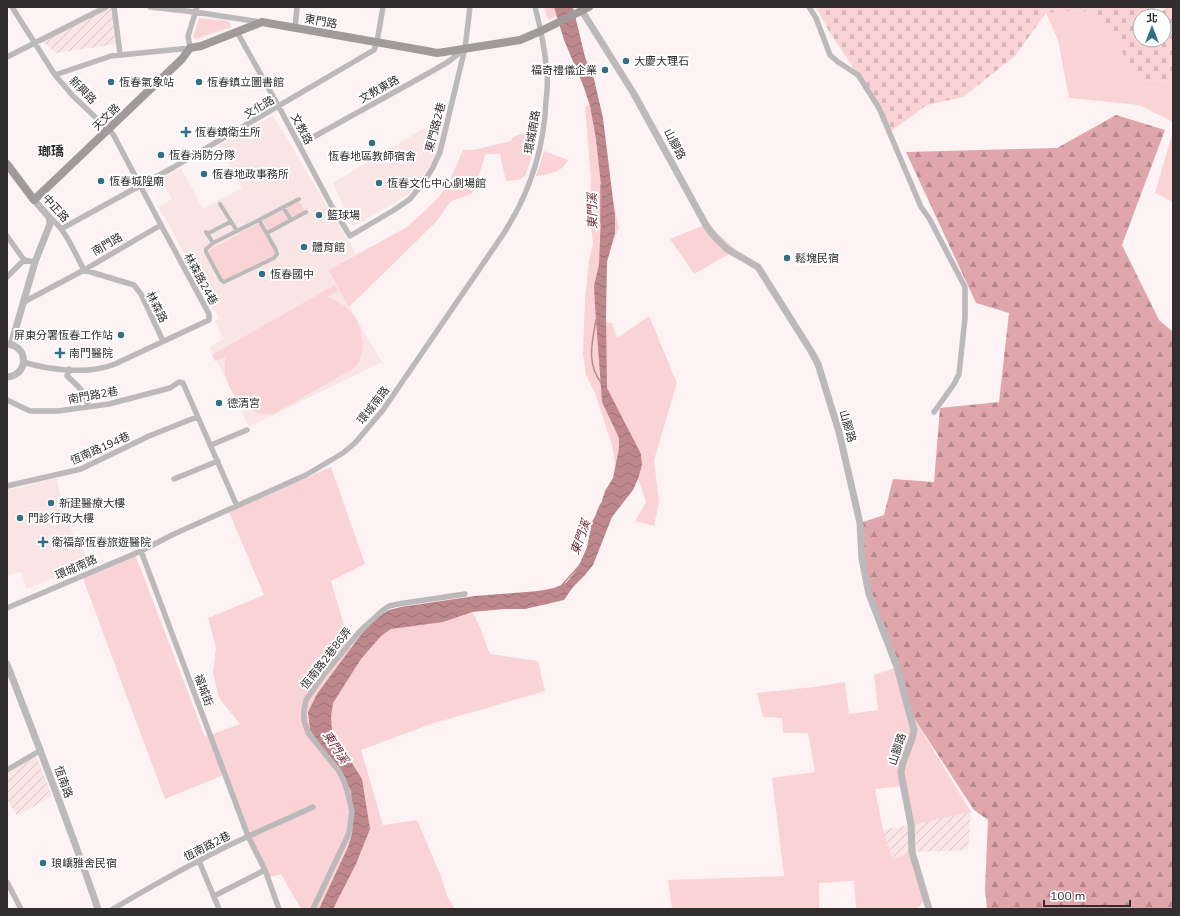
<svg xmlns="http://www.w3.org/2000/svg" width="1180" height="916" viewBox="0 0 1180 916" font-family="Mulish,'Noto Sans TC',sans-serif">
  <defs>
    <pattern id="industrial-furrows" width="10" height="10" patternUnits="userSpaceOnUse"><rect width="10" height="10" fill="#f9e5e6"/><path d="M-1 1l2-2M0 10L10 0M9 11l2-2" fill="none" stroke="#d6c5c6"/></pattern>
    <pattern id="forest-firs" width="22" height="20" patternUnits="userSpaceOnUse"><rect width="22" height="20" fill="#dfa7ac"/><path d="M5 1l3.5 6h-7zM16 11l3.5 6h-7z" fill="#b5888c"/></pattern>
    <pattern id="cemetery-stones" width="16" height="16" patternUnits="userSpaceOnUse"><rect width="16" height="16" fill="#fad3d6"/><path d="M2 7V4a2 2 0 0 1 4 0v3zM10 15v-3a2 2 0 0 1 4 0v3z" fill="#d7b5b8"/></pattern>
    <pattern id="water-waves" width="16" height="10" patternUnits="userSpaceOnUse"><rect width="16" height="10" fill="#bd878c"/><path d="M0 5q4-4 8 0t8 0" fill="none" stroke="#9a6f73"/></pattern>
  </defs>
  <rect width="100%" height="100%" fill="#fef3f4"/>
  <path fill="#f9e5e6" d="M 273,115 L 356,254 L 328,270 L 332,278 L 382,362 L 249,427 L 210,347 L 223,339 L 215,321 L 219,318 L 216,312 L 213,310 L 169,225 L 158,207 L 172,199 L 161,179 L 181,168 L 203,209 L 242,188 L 219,145 Z
    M 444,116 L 438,150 L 427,171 L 408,195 L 352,227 L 333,183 Z
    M 57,478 L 65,519 L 91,564 L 26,589 L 22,572 L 7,575 L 7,490 Z"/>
  <path fill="url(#industrial-furrows)" d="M 110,7 L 112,7 L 117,44 L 56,53 L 42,41 Z
    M 36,756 L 52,796 L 17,816 L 7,799 L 7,771 Z
    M 971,812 L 968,850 L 912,852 L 892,860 L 883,830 Z"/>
  <path fill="#fad3d6" d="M 544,7 L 575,7 L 549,20 L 547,17 Z
    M 1083,10 L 1113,34 L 1137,81 L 1173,80 L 1173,122 L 1139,105 L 1069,98 L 1058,40 L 1046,13 Z
    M 199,18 L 229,21 L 231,27 L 196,39 L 193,37 Z
    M 597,101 L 610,184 L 619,228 L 608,255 L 596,321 L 612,323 L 617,338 L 649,316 L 677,383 L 654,460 L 659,502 L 654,526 L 635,521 L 646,502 L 635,469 L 616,469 L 612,445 L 595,393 L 586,375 L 583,354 L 585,299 L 589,260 L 593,244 L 590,216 L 591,180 L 585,107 Z
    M 535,129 L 538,132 L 531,160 L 525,176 L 518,180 L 506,181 L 500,154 L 486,154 L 472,194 L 451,201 L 436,222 L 349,307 L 328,270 L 380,242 L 405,228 L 415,220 L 436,200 L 447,187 L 463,150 L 474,150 L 511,141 L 513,137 Z
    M 1173,131 L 1173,202 L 1155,193 Z
    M 544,151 L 568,160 C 563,172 548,175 536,176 Z
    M 299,201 L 305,211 L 291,218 L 286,208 Z
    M 283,210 L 288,219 L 268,230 L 263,221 Z
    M 709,223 L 716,232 L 736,250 L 694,274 L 670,239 Z
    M 257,224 L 259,224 L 261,226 L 274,251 L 274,255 L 226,280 L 224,280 L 208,251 Z
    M 335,285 L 338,291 L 327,297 C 336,301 345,305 351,312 C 362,325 368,352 356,366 C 354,368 351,370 349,371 L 273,414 C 265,414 257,413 249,409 C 233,400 219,374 227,356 L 215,361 L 212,355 Z
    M 331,467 L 365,564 L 331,581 L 353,656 L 372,632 L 467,601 L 479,625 L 490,654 L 538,661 L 545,691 L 431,724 L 361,750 L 383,825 L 417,820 L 441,876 L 447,896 L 455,909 L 301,909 L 281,874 L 267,878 L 226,774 L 165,799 L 82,576 L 135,554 L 205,737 L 240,724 L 219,698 L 213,673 L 216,648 L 208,618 L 264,595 L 229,512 Z
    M 897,667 L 912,715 L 971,812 L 911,825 L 903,786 L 875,789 L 883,830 L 892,859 L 912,852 L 927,898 L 917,909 L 856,909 L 854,881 L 819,883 L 819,909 L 672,909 L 668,880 L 784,876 L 772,778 L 815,772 L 808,733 L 783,733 L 782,718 L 763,717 L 757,693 L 814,687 L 845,682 L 849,714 L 878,710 L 874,675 Z"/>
  <path fill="url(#forest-firs)" d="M 1116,115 L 1165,130 L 1122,245 L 1159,320 L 1173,332 L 1173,909 L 987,909 L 985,889 L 988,820 L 974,810 L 912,715 L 869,594 L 860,523 L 884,515 L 893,479 L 934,482 L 940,408 L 999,402 L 1009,313 L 976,303 L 906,152 L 1057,148 Z"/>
  <path fill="url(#cemetery-stones)" d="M 816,7 L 1154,7 L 1153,16 L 1140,16 L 1140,40 L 1164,40 L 1164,16 L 1159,16 L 1166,7 L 1173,7 L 1173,80 L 1137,81 L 1113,34 L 1083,10 L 1046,13 L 1015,56 L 963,97 L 927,105 L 890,132 L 871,96 L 851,64 L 829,31 Z"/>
  <path fill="url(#water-waves)" d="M 554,7 L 573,7 L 585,57 L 594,79 L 603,118 L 615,216 L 615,233 L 607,262 L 606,316 L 607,388 L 641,454 L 642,465 L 638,479 L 633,490 L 612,517 L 593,565 L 585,575 L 573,587 L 564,600 L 525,609 L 505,609 L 472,612 L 443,622 L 391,629 L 381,636 L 361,659 L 333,703 L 331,717 L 332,732 L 362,779 L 370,829 L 356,864 L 333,909 L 319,909 L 348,847 L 352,834 L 353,819 L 351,791 L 347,783 L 310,730 L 308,712 L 317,694 L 362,633 L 380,615 L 389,610 L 401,607 L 475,596 L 538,591 L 554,588 L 566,583 L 575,572 L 586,552 L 592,522 L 600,507 L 605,491 L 613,478 L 619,448 L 619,438 L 602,402 L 595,306 L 594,286 L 599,264 L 602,194 L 596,139 L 590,106 L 583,85 L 564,40 Z"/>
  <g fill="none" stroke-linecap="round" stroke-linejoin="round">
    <path stroke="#bd878c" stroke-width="1.5" d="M 601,223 L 601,185
      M 596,320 C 592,343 586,364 602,384
      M 597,513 L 601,504
      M 582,560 L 587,549
      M 562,585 L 578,567"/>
    <path stroke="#bdb8b9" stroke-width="4" d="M 220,204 L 237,231
      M 283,207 L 291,220
      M 259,220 L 276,250 L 277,254 L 274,258 L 224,282 L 221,280 L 206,252 L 206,249 L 213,243 Z
      M 259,220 L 299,199
      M 206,232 L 213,243
      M 267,233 L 306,212
      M 207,234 L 230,222"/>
    <path stroke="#bdb8b9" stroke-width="5.5" d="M 12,7 L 55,75 L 73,96 L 113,134 L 161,225 L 84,270 L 24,302
      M 114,7 L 120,54
      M 150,7 L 195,12 L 260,22
      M 809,7 L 816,18 L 830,55 L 838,62 L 858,75 L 879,108 L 921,207 L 929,218 L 965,287 L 965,318 L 959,374 L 954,384 L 934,412
      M 295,28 L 297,7
      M 237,32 L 279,107 L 331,205 L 350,236 L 394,210 L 410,199 L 423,183 L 432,169 L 440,152 L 465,48 L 470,7
      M 7,57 L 106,7
      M 55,75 L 111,56 L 190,48 L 188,36 L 197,7
      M 299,145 L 427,74 L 448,62 L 463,50
      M 49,217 C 66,229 74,252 84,270 L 134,285 L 141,294 L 163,341
      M 61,229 L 174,167 L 374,50 L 377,42 L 383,7
      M 7,236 L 24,260 L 35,262
      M 7,277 L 24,260
      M 23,362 C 49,370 89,375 115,364 L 209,320 L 209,314 L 161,225
      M 69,369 L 67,376 C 78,386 86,392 88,407
      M 7,400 L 30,411 L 58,411 L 109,404 L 170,388 L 179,382 L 183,383 L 237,506
      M 211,445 L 247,430
      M 174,479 L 218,461
      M 7,486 L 81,469 L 149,436 L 197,417
      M 141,551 L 248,836 L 265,870 L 279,909
      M 7,608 L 141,551 L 174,534 L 306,475 L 343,453 L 355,443 L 383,410 L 502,236 C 529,195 544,150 546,101 C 547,92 548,82 547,73 C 545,51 541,29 535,7
      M 7,770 L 41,750
      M 199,861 L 219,909
      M 7,882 L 21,909
      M 214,896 L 265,870
      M 113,909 C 157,883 202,857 249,836 C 270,826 292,817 313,807
      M 313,909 L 349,833 L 352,812 L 347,790 L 343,779 L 339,771 L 308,733 L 304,720 L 304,711 L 306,700 L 326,672 L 360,631 L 383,610 L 389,606 L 398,604 L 465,594"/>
    <path stroke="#bdb8b9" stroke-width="7" d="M 582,11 L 634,94 L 707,227 L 715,237 L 727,249 L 758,267 L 811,351 L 818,364 L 839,432 L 860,523 L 862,559 L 869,594 L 897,667 L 914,730 C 912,745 902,758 901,773 L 911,825 L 912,852 L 929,909
      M 11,345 L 35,262 L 50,224 L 49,217 L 34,200
      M 7,377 C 29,375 29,346 7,344
      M 7,664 C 38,745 70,826 98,909"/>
    <path stroke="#a19a9b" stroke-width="8" d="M 7,164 L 34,200 L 182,59 L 190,48 L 201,46 L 262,22 L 427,51 L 437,53 L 444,52 L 520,40 L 541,31 L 589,7"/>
  </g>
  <g fill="#317085" stroke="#fff" stroke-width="1.5">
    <circle cx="626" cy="61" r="4"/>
    <circle cx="605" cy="70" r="4"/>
    <circle cx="111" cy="82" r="4"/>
    <circle cx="199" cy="82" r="4"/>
    <path d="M184 126h4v4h4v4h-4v4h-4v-4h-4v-4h4z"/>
    <circle cx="372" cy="143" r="4"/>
    <circle cx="161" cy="155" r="4"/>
    <circle cx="204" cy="174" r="4"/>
    <circle cx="101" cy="181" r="4"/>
    <circle cx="379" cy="183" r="4"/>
    <circle cx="319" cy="215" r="4"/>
    <circle cx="304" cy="247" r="4"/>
    <circle cx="787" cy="258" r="4"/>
    <circle cx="262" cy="274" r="4"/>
    <circle cx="121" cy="335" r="4"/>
    <path d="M58 347h4v4h4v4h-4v4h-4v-4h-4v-4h4z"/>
    <circle cx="219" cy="403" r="4"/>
    <circle cx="51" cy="503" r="4"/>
    <circle cx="20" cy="518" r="4"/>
    <path d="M41 536h4v4h4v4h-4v4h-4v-4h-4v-4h4z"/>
    <circle cx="43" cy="863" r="4"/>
  </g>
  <g text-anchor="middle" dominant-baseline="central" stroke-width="4" stroke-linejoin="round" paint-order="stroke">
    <g font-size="11" fill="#322e2f" stroke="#fff">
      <text transform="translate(321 21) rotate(10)">東門路</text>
      <text transform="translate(379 89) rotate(-29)">文教東路</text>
      <text transform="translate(83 90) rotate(46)">新興路</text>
      <text transform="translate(259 107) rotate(-30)">文化路</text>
      <text transform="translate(106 117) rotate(-44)">天文路</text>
      <text transform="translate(435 127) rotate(-75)">東門路2巷</text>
      <text transform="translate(302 129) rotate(62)">文教路</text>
      <text transform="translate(532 132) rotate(-80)">環城南路</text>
      <text transform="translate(675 144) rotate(62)">山腳路</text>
      <text transform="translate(56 208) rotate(48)">中正路</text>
      <text transform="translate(107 244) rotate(-30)">南門路</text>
      <text transform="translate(201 279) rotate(61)">林森路24巷</text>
      <text transform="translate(157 307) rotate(63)">林森路</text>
      <text transform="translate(93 395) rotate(-10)">南門路2巷</text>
      <text transform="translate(373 405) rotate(-52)">環城南路</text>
      <text transform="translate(848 426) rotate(74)">山腳路</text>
      <text transform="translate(100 448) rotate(-24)">恆南路194巷</text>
      <text transform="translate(76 567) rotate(-24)">環城南路</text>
      <text transform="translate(326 658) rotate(-52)">恆南路2巷86弄</text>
      <text transform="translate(204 690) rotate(70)">福城街</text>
      <text transform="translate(897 749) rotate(-72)">山腳路</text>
      <text transform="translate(64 782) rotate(70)">恆南路</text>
      <text transform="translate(207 846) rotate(-27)">恆南路2巷</text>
    </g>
    <g font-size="11" fill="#322e2f" stroke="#fff" text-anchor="start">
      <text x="634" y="61">大慶大理石</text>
      <text x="597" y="70" text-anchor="end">福奇禮儀企業</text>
      <text x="119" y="82">恆春氣象站</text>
      <text x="207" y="82">恆春鎮立圖書館</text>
      <text x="195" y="132">恆春鎮衛生所</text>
      <text x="169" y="155">恆春消防分隊</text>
      <text x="372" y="156" text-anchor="middle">恆春地區教師宿舍</text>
      <text x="212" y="174">恆春地政事務所</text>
      <text x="109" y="181">恆春城隍廟</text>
      <text x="387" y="183">恆春文化中心劇場館</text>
      <text x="327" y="215">籃球場</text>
      <text x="312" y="247">體育館</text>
      <text x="795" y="258">鬆塊民宿</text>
      <text x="270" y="274">恆春國中</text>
      <text x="113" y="335" text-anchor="end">屏東分署恆春工作站</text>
      <text x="69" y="353">南門醫院</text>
      <text x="227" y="403">德清宮</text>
      <text x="59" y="503">新建醫療大樓</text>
      <text x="28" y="518">門診行政大樓</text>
      <text x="52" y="542">衛福部恆春旅遊醫院</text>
      <text x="51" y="863">琅嶠雅舍民宿</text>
    </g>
    <g font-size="12" font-style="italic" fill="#6b2834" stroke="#fff">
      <text transform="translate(592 211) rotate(-91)">東門溪</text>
      <text transform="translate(580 537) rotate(-70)">東門溪</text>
      <text transform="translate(336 747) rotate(57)">東門溪</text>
    </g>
    <g font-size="13" font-weight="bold" fill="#322e2f" stroke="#fff">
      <text x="51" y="151">瑯𤩝</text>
    </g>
  </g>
  <rect width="1180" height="916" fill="none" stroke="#322e2f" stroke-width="16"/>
  <g transform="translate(1152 28)"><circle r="19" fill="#ffffff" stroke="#adabac"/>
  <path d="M0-3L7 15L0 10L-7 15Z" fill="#317085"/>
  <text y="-6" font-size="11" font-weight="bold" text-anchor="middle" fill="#322e2f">北</text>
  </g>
  <path d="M1044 900v6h86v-6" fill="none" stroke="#322e2f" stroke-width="2"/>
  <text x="1050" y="900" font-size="12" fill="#322e2f" stroke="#ffffff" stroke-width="3" paint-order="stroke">100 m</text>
</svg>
